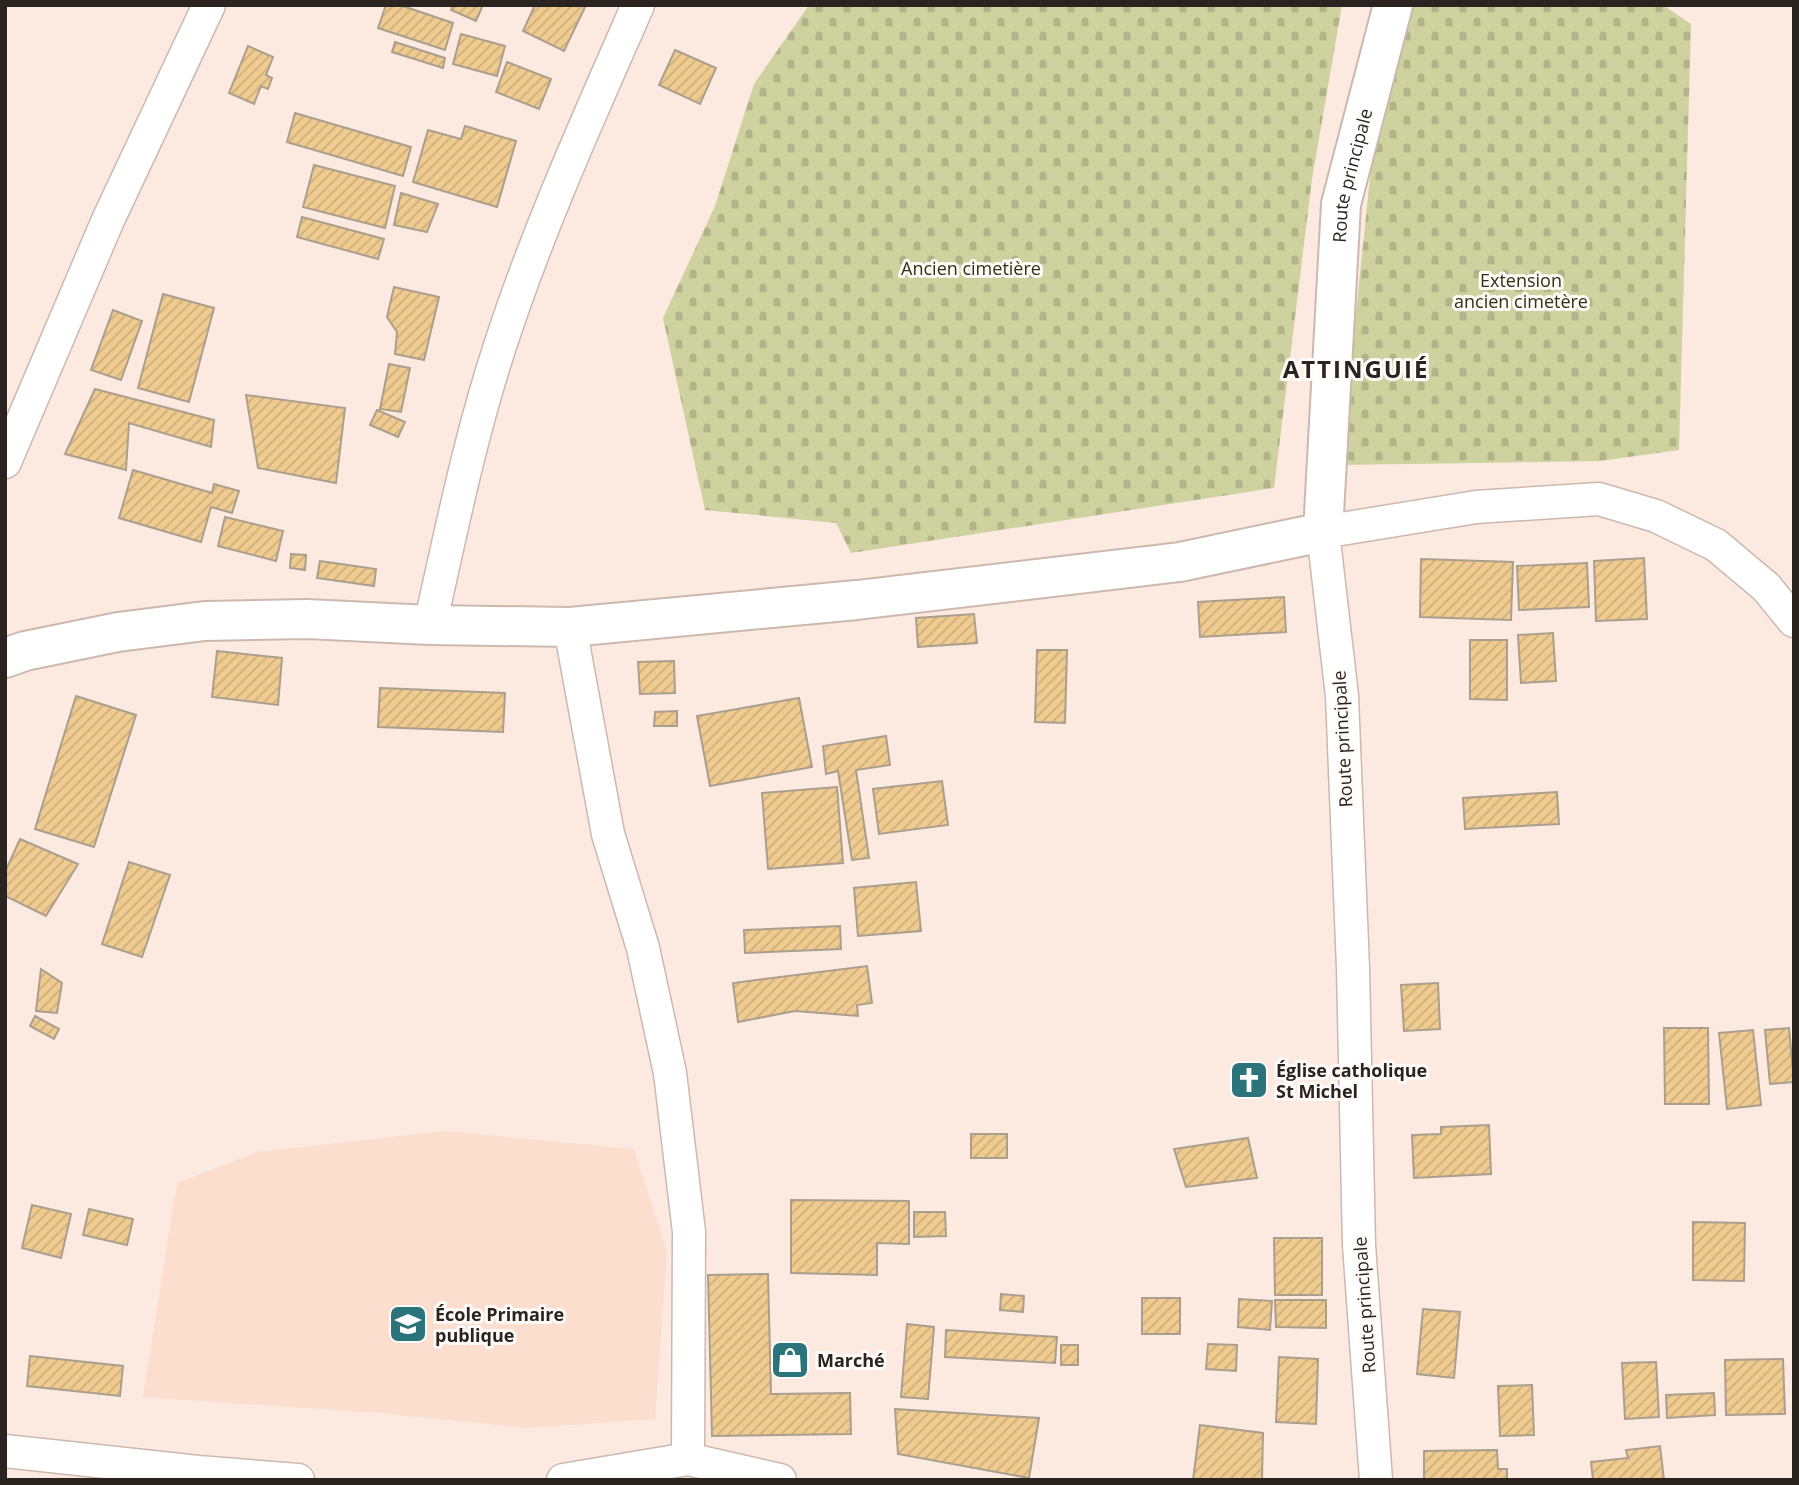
<svg xmlns="http://www.w3.org/2000/svg" width="1799" height="1485" viewBox="0 0 1799 1485" font-family="'Open Sans',sans-serif">
  <defs>
    <pattern id="cemetery-stones" width="16" height="16" patternUnits="userSpaceOnUse" patternTransform="scale(1.75)"><rect width="16" height="16" fill="#ced29e"/><path d="M2 7V4a2 2 0 0 1 4 0v3zM10 15v-3a2 2 0 0 1 4 0v3z" fill="#b1b488"/></pattern>
    <pattern id="building-hatch" width="6" height="6" patternUnits="userSpaceOnUse" patternTransform="scale(1.75)"><rect width="6" height="6" fill="#efcb8f"/><path d="M-1 1l2-2M0 6l6-6M5 7l2-2" fill="none" stroke="#cdae7b"/></pattern>
  </defs>
  <rect width="100%" height="100%" fill="#fceae1"/>
  <path fill="#fcdecf" d="M 445,1131 L 634,1149 L 667,1251 L 655,1419 L 528,1428 L 380,1413 L 143,1397 L 177,1183 L 257,1152 Z"/>
  <path fill="url(#cemetery-stones)" d="M 809,5 L 1342,5 L 1312,179 L 1274,488 L 851,553 L 836,523 L 705,510 L 663,318 L 715,206 L 754,84 Z
    M 1413,5 L 1663,5 L 1691,24 L 1679,450 L 1600,461 L 1340,465 L 1378,102 Z"/>
  <path fill="url(#building-hatch)" stroke="#aa9f8d" stroke-width="2" d="M 386,5 L 400,5 L 453,23 L 445,50 L 378,28 Z
    M 453,5 L 483,5 L 476,21 L 451,10 Z
    M 535,5 L 586,5 L 564,51 L 523,31 Z
    M 461,34 L 505,46 L 497,76 L 453,64 Z
    M 395,42 L 445,58 L 443,68 L 392,52 Z
    M 248,46 L 273,57 L 266,75 L 272,78 L 268,89 L 261,86 L 254,104 L 229,93 Z
    M 675,50 L 716,68 L 700,104 L 659,85 Z
    M 507,62 L 551,79 L 539,109 L 496,92 Z
    M 295,113 L 411,147 L 403,176 L 287,142 Z
    M 465,126 L 516,141 L 497,207 L 413,182 L 428,130 L 461,139 Z
    M 314,165 L 395,186 L 385,228 L 303,207 Z
    M 401,193 L 438,204 L 427,232 L 394,225 Z
    M 302,217 L 384,239 L 378,259 L 297,237 Z
    M 394,287 L 439,297 L 424,360 L 395,354 L 397,332 L 387,317 Z
    M 163,294 L 214,308 L 189,402 L 138,388 Z
    M 113,310 L 142,321 L 121,380 L 91,370 Z
    M 389,364 L 410,368 L 401,412 L 380,409 Z
    M 95,389 L 214,420 L 211,447 L 129,423 L 126,470 L 65,454 Z
    M 246,395 L 345,408 L 336,483 L 258,468 Z
    M 377,410 L 405,422 L 398,437 L 370,425 Z
    M 133,470 L 212,493 L 214,484 L 239,491 L 232,513 L 211,507 L 201,542 L 119,518 Z
    M 225,517 L 283,531 L 276,561 L 218,546 Z
    M 291,554 L 306,555 L 305,570 L 290,568 Z
    M 1644,558 L 1647,619 L 1596,621 L 1594,561 Z
    M 1421,559 L 1513,562 L 1511,620 L 1420,617 Z
    M 320,561 L 376,569 L 374,586 L 317,578 Z
    M 1587,563 L 1589,607 L 1519,610 L 1517,566 Z
    M 1284,597 L 1286,632 L 1200,637 L 1198,602 Z
    M 974,614 L 977,643 L 918,647 L 916,618 Z
    M 1553,633 L 1556,681 L 1521,683 L 1518,635 Z
    M 1470,640 L 1507,640 L 1507,700 L 1470,699 Z
    M 1037,650 L 1067,650 L 1065,723 L 1035,722 Z
    M 217,651 L 282,658 L 278,705 L 212,697 Z
    M 674,661 L 675,693 L 640,694 L 638,662 Z
    M 380,688 L 505,693 L 503,732 L 378,727 Z
    M 76,696 L 136,715 L 94,847 L 35,829 Z
    M 799,698 L 812,767 L 710,786 L 697,716 Z
    M 677,711 L 677,726 L 654,726 L 655,712 Z
    M 886,736 L 890,765 L 856,770 L 869,858 L 852,860 L 838,771 L 826,774 L 823,746 Z
    M 942,781 L 948,825 L 879,834 L 873,789 Z
    M 837,787 L 843,863 L 768,869 L 762,793 Z
    M 1557,792 L 1559,824 L 1465,829 L 1463,798 Z
    M 20,839 L 78,864 L 46,916 L 5,896 L 5,872 Z
    M 129,862 L 170,875 L 142,957 L 102,944 Z
    M 916,882 L 921,931 L 858,936 L 854,888 Z
    M 840,926 L 841,949 L 745,953 L 744,930 Z
    M 867,966 L 872,1003 L 857,1005 L 858,1016 L 795,1011 L 738,1022 L 733,983 Z
    M 41,969 L 62,983 L 57,1013 L 36,1011 Z
    M 1438,983 L 1440,1029 L 1404,1031 L 1401,985 Z
    M 35,1016 L 59,1029 L 54,1039 L 30,1026 Z
    M 1664,1028 L 1708,1028 L 1709,1104 L 1665,1104 Z
    M 1789,1028 L 1794,1082 L 1770,1084 L 1765,1030 Z
    M 1753,1030 L 1761,1105 L 1727,1109 L 1719,1033 Z
    M 1489,1125 L 1491,1174 L 1414,1178 L 1412,1135 L 1441,1134 L 1441,1127 Z
    M 971,1134 L 1007,1134 L 1007,1158 L 971,1158 Z
    M 1248,1138 L 1257,1178 L 1186,1187 L 1174,1149 Z
    M 791,1200 L 909,1201 L 909,1244 L 877,1243 L 877,1275 L 791,1273 Z
    M 32,1205 L 71,1214 L 61,1258 L 22,1248 Z
    M 89,1209 L 133,1219 L 127,1245 L 83,1235 Z
    M 914,1212 L 945,1212 L 946,1236 L 914,1237 Z
    M 1693,1222 L 1745,1223 L 1744,1281 L 1693,1280 Z
    M 1274,1238 L 1322,1238 L 1322,1295 L 1275,1295 Z
    M 768,1274 L 771,1394 L 850,1393 L 851,1434 L 712,1436 L 708,1275 Z
    M 1001,1294 L 1024,1296 L 1023,1312 L 1000,1310 Z
    M 1142,1298 L 1180,1298 L 1180,1334 L 1142,1334 Z
    M 1239,1299 L 1272,1301 L 1270,1330 L 1238,1327 Z
    M 1275,1300 L 1326,1300 L 1326,1328 L 1276,1327 Z
    M 1423,1309 L 1460,1312 L 1454,1378 L 1417,1374 Z
    M 907,1324 L 934,1327 L 928,1399 L 901,1397 Z
    M 946,1330 L 1057,1337 L 1055,1363 L 945,1357 Z
    M 1208,1344 L 1237,1345 L 1236,1371 L 1206,1369 Z
    M 1061,1345 L 1078,1345 L 1078,1365 L 1061,1365 Z
    M 30,1356 L 123,1366 L 120,1396 L 27,1386 Z
    M 1279,1357 L 1318,1359 L 1316,1424 L 1276,1422 Z
    M 1783,1359 L 1785,1414 L 1726,1415 L 1725,1360 Z
    M 1656,1362 L 1659,1417 L 1625,1419 L 1622,1363 Z
    M 1532,1385 L 1534,1435 L 1500,1436 L 1498,1386 Z
    M 1714,1393 L 1715,1415 L 1667,1418 L 1666,1395 Z
    M 895,1409 L 1039,1418 L 1029,1478 L 898,1454 Z
    M 1200,1425 L 1263,1433 L 1262,1480 L 1193,1480 Z
    M 1660,1446 L 1664,1480 L 1593,1480 L 1591,1462 L 1628,1458 L 1626,1450 Z
    M 1497,1450 L 1498,1469 L 1507,1469 L 1507,1480 L 1424,1480 L 1424,1451 Z"/>
  <g fill="none" stroke-linecap="round" stroke-linejoin="round">
    <defs>
      <path id="street" d="M 5,462 L 108,220 L 209,5
        M 430,625 C 451,532 470,437 500,346 C 538,229 589,117 638,5
        M 570,627 L 608,834 L 643,948 L 670,1073 L 689,1232 L 688,1459
        M 5,1451 L 198,1472 L 298,1480
        M 563,1480 L 688,1459 L 780,1480
        M 1376,1480 L 1359,1245 L 1353,968 L 1342,696 L 1323,532 L 1476,507 L 1599,499 L 1656,516 L 1716,545 L 1766,587 L 1794,621"/>
      <g id="secondary">
        <path id="s1" d="M 5,658 L 25,651 L 118,632 L 205,621 L 307,619 L 430,625 L 570,627 L 857,600 L 1180,562 L 1323,532 L 1341,204 L 1393,5"/>
      </g>
    </defs>
    <use href="#street" stroke="#cdb8ae" stroke-width="35"/>
    <use href="#secondary" stroke="#cdb8ae" stroke-width="42"/>
    <use href="#street" stroke="#fff" stroke-width="32"/>
    <use href="#secondary" stroke="#fff" stroke-width="38"/>
  </g>
  <defs>
    <symbol id="church-square" viewBox="-11 -11 22 22"><rect x="-9" y="-9" width="18" height="18" rx="4" fill="#2b747c" stroke="#fffbf8"/><path d="M-1.2-6h2.4v3.5h3.3v2.4h-3.3V6h-2.4V-.1h-3.3v-2.4h3.3Z" fill="#fff"/></symbol>
    <symbol id="school-square" viewBox="-11 -11 22 22"><rect x="-9" y="-9" width="18" height="18" rx="4" fill="#2b747c" stroke="#fffbf8"/><path d="M0-5L7-2L0 1L-7-2ZM-4 1L0 2.5L4 1V4Q0 6-4 4Z" fill="#fff"/></symbol>
    <symbol id="shop-square" viewBox="-11 -11 22 22"><rect x="-9" y="-9" width="18" height="18" rx="4" fill="#2b747c" stroke="#fffbf8"/><path d="M-5-2.5h2.3a2.7 3.5 0 0 1 5.4 0H5L5.5 6h-11ZM-1.5-2.5h3a1.5 2.3 0 0 0-3 0Z" fill="#fff"/></symbol>
  </defs>
  <g fill-rule="evenodd">
    <use href="#church-square" x="1227" y="1058" width="44" height="44"/>
    <use href="#school-square" x="386" y="1302" width="44" height="44"/>
    <use href="#shop-square" x="768" y="1338" width="44" height="44"/>
  </g>
  <g text-anchor="middle" dominant-baseline="central" stroke-width="6" stroke-linejoin="round" paint-order="stroke">
    <g font-size="18" fill="#2b231f" stroke="#fffbf8">
      <text stroke="none"><textPath href="#s1" startOffset="1687">Route principale</textPath></text>
      <text transform="translate(1342 739) rotate(-93)">Route principale</text>
      <text transform="translate(1364 1305) rotate(-94)">Route principale</text>
    </g>
    <g font-size="18" fill="#303113" stroke="#fffbf8">
      <text x="971" y="268">Ancien cimetière</text>
      <text x="1521" y="280">Extension<tspan x="1521" dy="21">ancien cimetère</tspan></text>
    </g>
    <g font-size="18" font-weight="bold" fill="#2b231f" stroke="#fffbf8" text-anchor="start">
      <text x="1276" y="1070">Église catholique<tspan x="1276" dy="21">St Michel</tspan></text>
      <text x="435" y="1314">École Primaire<tspan x="435" dy="21">publique</tspan></text>
      <text x="817" y="1360">Marché</text>
    </g>
    <g font-size="24" font-weight="bold" letter-spacing="2" fill="#2b231f" stroke="#fffbf8">
      <text x="1356" y="368">ATTINGUIÉ</text>
    </g>
  </g>
  <rect width="1799" height="1485" fill="none" stroke="#2b231f" stroke-width="14"/>
</svg>
